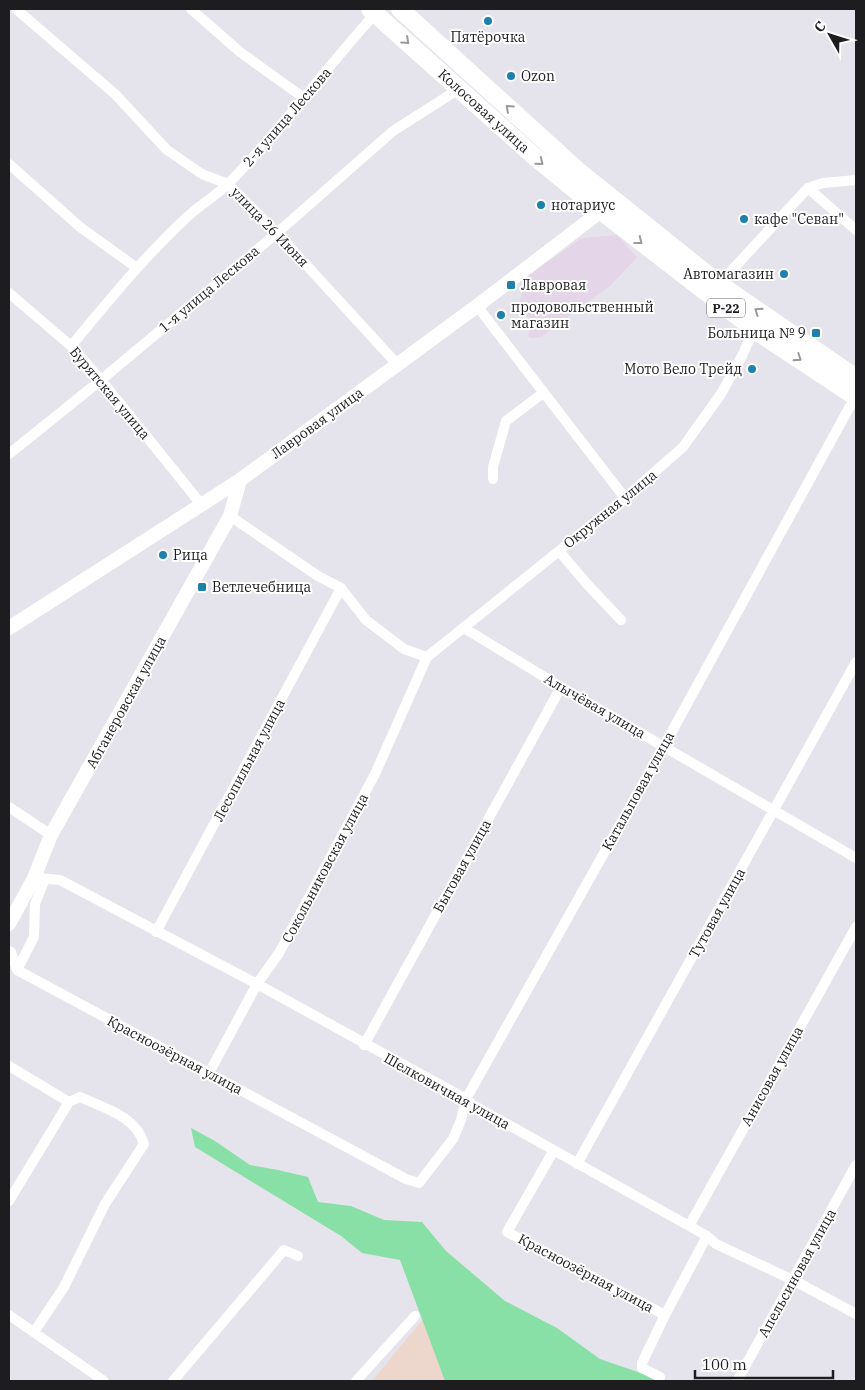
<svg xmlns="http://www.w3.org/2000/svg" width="865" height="1390" viewBox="0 0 865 1390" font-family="'IBM Plex Serif',serif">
  <rect width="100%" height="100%" fill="#e5e4ec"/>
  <path fill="#e4d5e8" d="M 617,235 L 637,257 L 611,285 L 541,337 L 530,338 L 528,335 L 533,326 L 518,307 L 526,277 L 582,238 Z"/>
  <path fill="#edd6cb" d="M 438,1301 L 589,1381 L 372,1381 Z"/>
  <path fill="#89e0a6" d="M 191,1128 L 215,1141 L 250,1165 L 278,1170 L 308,1177 L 318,1202 L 351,1206 L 384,1220 L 422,1222 L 446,1251 L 505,1301 L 557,1328 L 600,1359 L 664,1381 L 445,1381 L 400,1260 L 362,1253 L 341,1236 L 195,1147 Z"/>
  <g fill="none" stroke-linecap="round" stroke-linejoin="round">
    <path stroke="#fff" stroke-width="10" d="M 16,9 L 115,94 L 167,150 L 202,174 L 228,184 L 277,233 L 397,364
      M 191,9 L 240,52 L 304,98
      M 9,164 L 80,227 L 137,268
      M 808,188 L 856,230
      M 719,284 L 808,188 L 823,183 L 856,180
      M 9,293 L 71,346 L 101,380 L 201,504
      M 477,306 L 625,498
      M 71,346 C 107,303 143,258 185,219 C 198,206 216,196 229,183 C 281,130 325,69 375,14
      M 9,454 L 101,380 L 277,233 L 393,131 L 459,89
      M 493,479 L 493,467 L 506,421 L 543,393
      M 230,516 L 318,576 L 341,588 L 366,620 L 404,649 L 427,657
      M 559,551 L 587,584 L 621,620
      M 464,628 L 561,687 L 856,858
      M 9,807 L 51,835
      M 38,878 L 60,880 L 257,984 L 466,1099 L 473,1105 L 707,1236 L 716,1244 L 793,1280 L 856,1314
      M 45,879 L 35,904 L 34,937 L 17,970 L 406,1179 L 419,1183 L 453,1139 L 461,1120 L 466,1099 L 664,746 L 855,397
      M 156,932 L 341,588
      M 9,951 L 11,952 L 17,970
      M 364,1045 L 561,687
      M 9,1066 L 69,1102 L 80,1097 C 104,1108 136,1116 144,1144 L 105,1204 L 64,1287 L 34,1332
      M 209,1073 L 257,984 L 279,953 L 375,774 L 427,657 L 625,498 L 683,447 L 721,394 L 743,354 L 754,329
      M 554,1150 L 507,1232 L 665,1315
      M 577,1164 L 856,662
      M 9,1201 L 69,1102
      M 689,1226 L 856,927
      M 9,1315 L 104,1381
      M 660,1377 L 642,1368 L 642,1363 L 665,1315 L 707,1236
      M 173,1381 L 284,1250 L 298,1256
      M 356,1381 L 415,1316
      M 737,1381 L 856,1165"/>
    <path stroke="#fff" stroke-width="14" d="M 9,628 L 240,480 L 477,306 L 601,211 L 607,204
      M 9,924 L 34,878 L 51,835 L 230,516 L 240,480"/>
    <path stroke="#fff" stroke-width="18" d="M 370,9 L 535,157 L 601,211 L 759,333 L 856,397
      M 400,9 L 577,170 L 612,198 L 719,284 L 856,378"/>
  </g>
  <defs><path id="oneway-chevron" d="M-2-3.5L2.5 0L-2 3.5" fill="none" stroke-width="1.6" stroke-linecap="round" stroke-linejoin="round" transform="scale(1.25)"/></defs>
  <g stroke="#99999b">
    <use href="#oneway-chevron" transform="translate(406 41) rotate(42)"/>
    <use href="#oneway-chevron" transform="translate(509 108) rotate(-138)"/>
    <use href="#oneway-chevron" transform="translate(540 162) rotate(39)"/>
    <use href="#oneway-chevron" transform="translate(639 241) rotate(38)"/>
    <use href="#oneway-chevron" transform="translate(758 311) rotate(-145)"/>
    <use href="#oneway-chevron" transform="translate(798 358) rotate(34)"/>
  </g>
  <g fill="#1d81ac" stroke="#fff" stroke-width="2">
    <circle cx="488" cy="21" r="5"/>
    <circle cx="511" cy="76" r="5"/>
    <circle cx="541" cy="205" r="5"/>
    <circle cx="744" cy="219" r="5"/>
    <circle cx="784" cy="274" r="5"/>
    <rect x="506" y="280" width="10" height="10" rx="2.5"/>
    <circle cx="501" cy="315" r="5"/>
    <rect x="811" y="328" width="10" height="10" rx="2.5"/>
    <circle cx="752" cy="369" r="5"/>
    <circle cx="163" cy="555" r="5"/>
    <rect x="197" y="582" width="10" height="10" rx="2.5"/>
  </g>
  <g text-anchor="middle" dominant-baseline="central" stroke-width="4" stroke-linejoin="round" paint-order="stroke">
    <rect fill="#fff" stroke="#616163" stroke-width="1" x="707" y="298.5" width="38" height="19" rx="4"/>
    <g font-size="12" font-weight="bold" fill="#1d1d20">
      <text x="726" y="308">Р-22</text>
    </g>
    <g font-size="14" fill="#1d1d20" stroke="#fff" text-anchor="start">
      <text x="488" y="37" text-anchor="middle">Пятёрочка</text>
      <text x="521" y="76">Ozon</text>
      <text x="551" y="205">нотариус</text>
      <text x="754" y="219">кафе "Севан"</text>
      <text x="774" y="274" text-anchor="end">Автомагазин</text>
      <text x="521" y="285">Лавровая</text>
      <text x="511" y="307">продовольственный<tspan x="511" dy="16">магазин</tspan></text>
      <text x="806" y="333" text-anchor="end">Больница № 9</text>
      <text x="742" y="369" text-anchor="end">Мото Вело Трейд</text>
      <text x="173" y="555">Рица</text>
      <text x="212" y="587">Ветлечебница</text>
    </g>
    <g font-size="14" fill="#1d1d20" stroke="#fff">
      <text transform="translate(484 111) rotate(42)">Колосовая улица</text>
      <text transform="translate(287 117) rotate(-49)">2-я улица Лескова</text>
      <text transform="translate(270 227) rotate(46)">улица 26 Июня</text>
      <text transform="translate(209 289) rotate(-40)">1-я улица Лескова</text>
      <text transform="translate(110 393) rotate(50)">Бурятская улица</text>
      <text transform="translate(317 423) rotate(-36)">Лавровая улица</text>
      <text transform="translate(610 509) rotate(-39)">Окружная улица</text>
      <text transform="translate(126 702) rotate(-61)">Абганеровская улица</text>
      <text transform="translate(595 706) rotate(30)">Алычёвая улица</text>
      <text transform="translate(249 760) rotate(-62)">Лесопильная улица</text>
      <text transform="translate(638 791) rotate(-61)">Катальповая улица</text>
      <text transform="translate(462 866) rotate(-61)">Бытовая улица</text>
      <text transform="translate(325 868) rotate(-62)">Сокольниковская улица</text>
      <text transform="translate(717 913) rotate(-61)">Тутовая улица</text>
      <text transform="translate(175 1055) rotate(28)">Красноозёрная улица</text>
      <text transform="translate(772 1076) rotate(-61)">Анисовая улица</text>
      <text transform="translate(447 1091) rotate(29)">Шелковичная улица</text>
      <text transform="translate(586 1273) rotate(28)">Красноозёрная улица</text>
      <text transform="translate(797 1273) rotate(-61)">Апельсиновая улица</text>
    </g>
  </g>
  <rect width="865" height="1390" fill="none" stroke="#1d1d20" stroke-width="20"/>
  <g transform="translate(830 35) rotate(309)" stroke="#ffffff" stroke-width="4" paint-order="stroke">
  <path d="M0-4L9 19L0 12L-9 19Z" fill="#1d1d20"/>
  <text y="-8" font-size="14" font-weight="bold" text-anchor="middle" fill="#1d1d20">С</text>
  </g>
  <path d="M695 1370v8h138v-8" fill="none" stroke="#1d1d20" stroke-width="2.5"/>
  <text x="702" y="1370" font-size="15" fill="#1d1d20" stroke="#ffffff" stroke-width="4" paint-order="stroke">100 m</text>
</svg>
